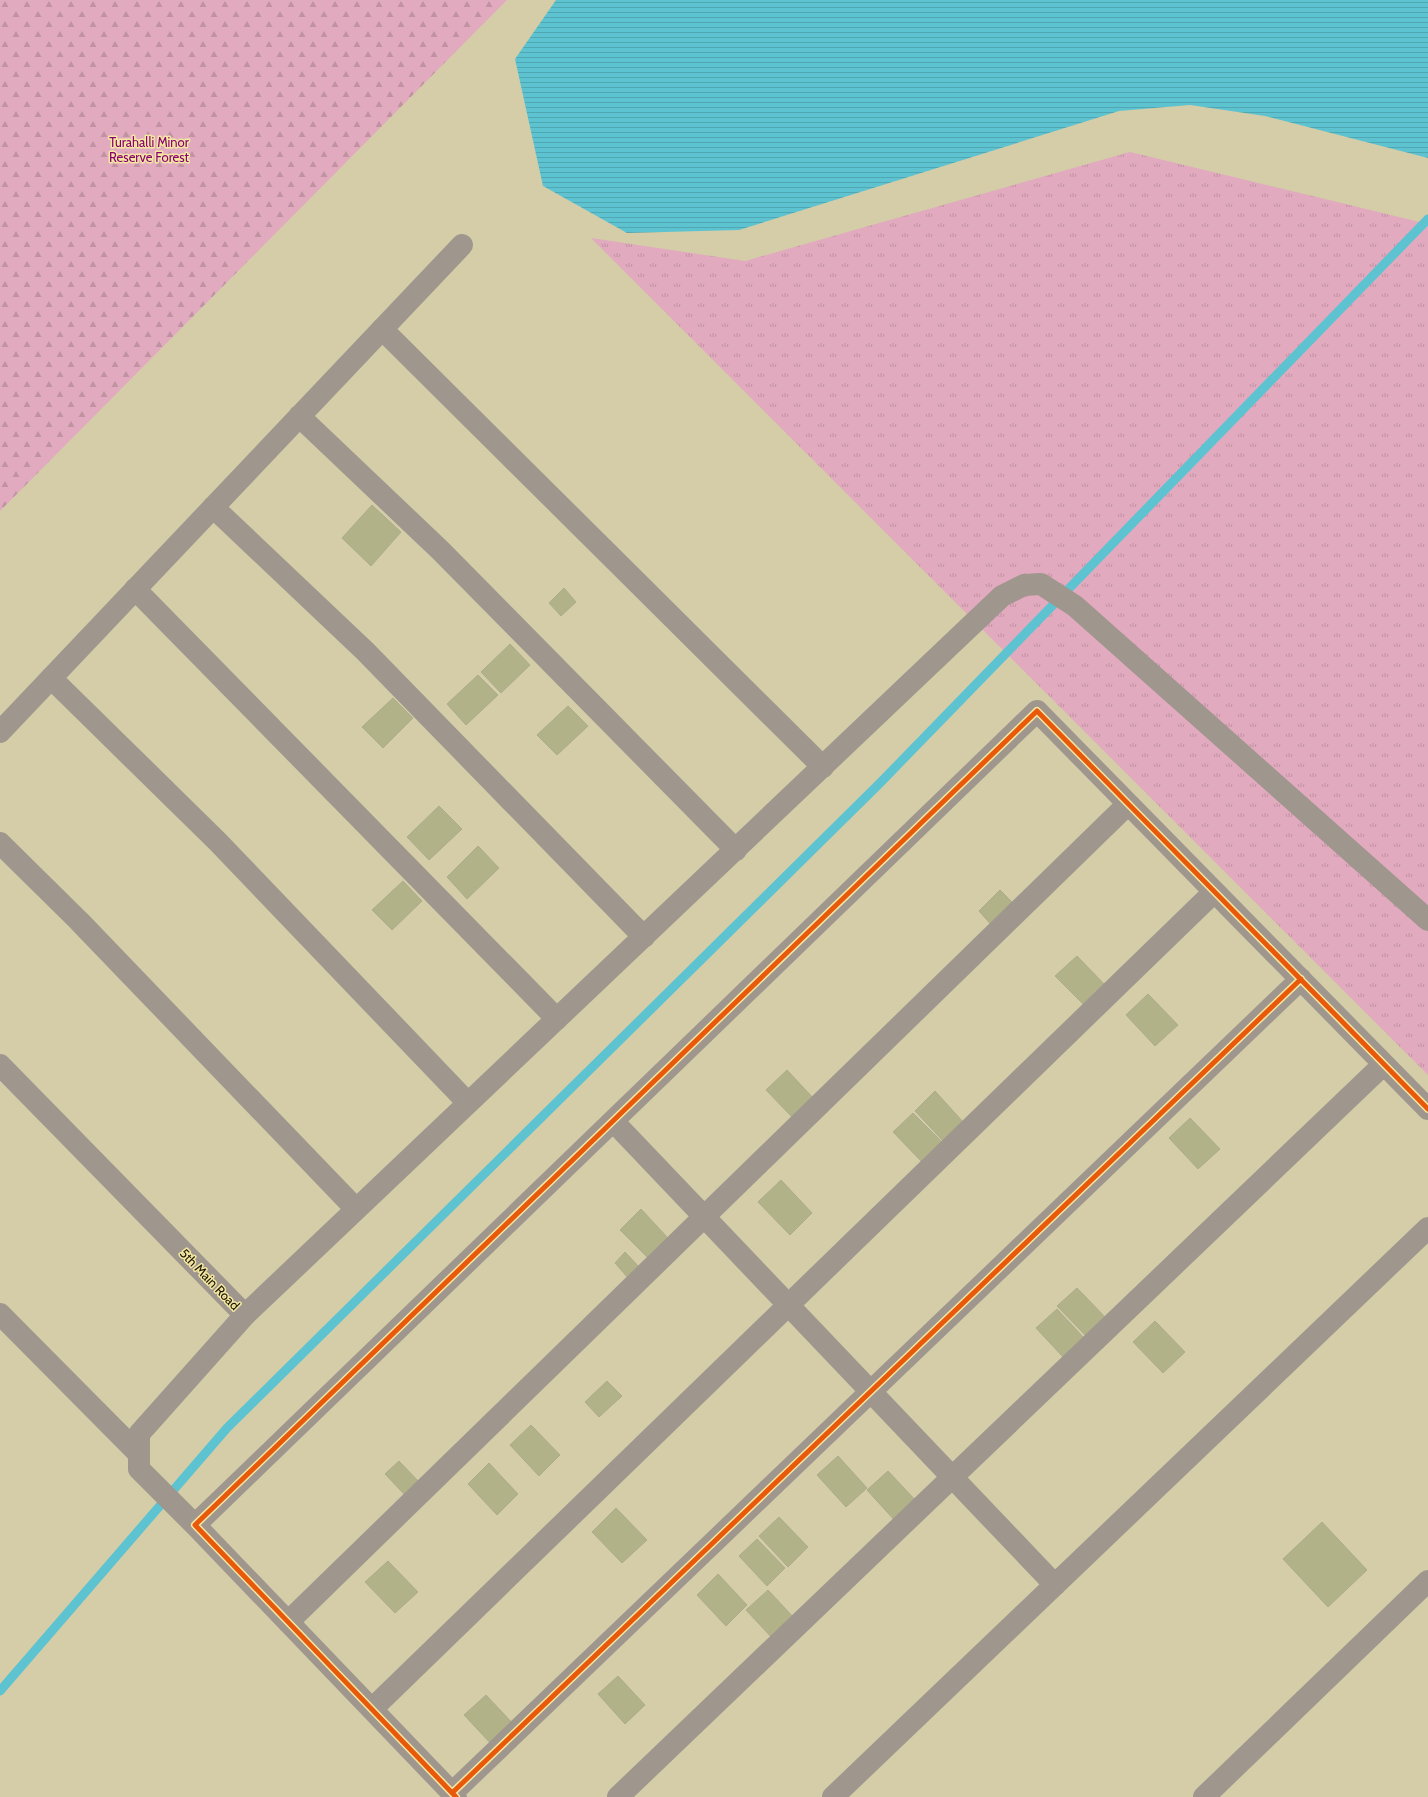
<svg xmlns="http://www.w3.org/2000/svg" width="1428" height="1797" viewBox="0 0 1428 1797" font-family="Cabin,sans-serif">
  <defs>
    <pattern id="grass-tufts" width="24" height="20" patternUnits="userSpaceOnUse"><rect width="24" height="20" fill="#e1aabe"/><path d="M3 7l-1-3M5 7V3M7 7l1-3M15 17l-1-3M17 17v-4M19 17l1-3" fill="none" stroke="#c092a2"/></pattern>
    <pattern id="forest-firs" width="22" height="20" patternUnits="userSpaceOnUse"><rect width="22" height="20" fill="#e1aabe"/><path d="M5 1l3.5 6h-7zM16 11l3.5 6h-7z" fill="#c092a2"/></pattern>
    <pattern id="water-rules" width="6" height="5" patternUnits="userSpaceOnUse"><rect width="6" height="5" fill="#5dc3d1"/><path d="M0 2.5h6" fill="none" stroke="#50a7b2"/></pattern>
  </defs>
  <rect width="100%" height="100%" fill="#d4cda8"/>
  <path fill="url(#grass-tufts)" d="M 1130,152 L 1428,224 L 1428,1075 L 591,238 L 745,261 Z"/>
  <path fill="url(#forest-firs)" d="M 0,0 L 507,0 L 0,511 Z"/>
  <path fill="url(#water-rules)" d="M 556,0 L 1428,0 L 1428,158 L 1265,116 L 1190,105 L 1119,111 L 739,230 L 627,233 L 543,186 L 515,59 Z"/>
  <g fill="none" stroke-linecap="round" stroke-linejoin="round">
    <path stroke="#5dc3d1" stroke-width="9" d="M 0,1691 L 227,1428 L 880,783 L 1428,219"/>
  </g>
  <path fill="#b1b288" stroke="#abab8e" d="M 372,505 L 401,532 L 371,566 L 342,538 Z
    M 564,588 L 576,602 L 561,616 L 549,603 Z
    M 510,644 L 530,665 L 501,693 L 481,672 Z
    M 478,675 L 498,695 L 466,725 L 447,704 Z
    M 393,698 L 413,718 L 383,748 L 362,727 Z
    M 568,706 L 588,726 L 557,755 L 537,735 Z
    M 439,806 L 462,829 L 429,860 L 407,837 Z
    M 478,846 L 499,868 L 467,899 L 447,877 Z
    M 403,881 L 422,901 L 392,930 L 372,910 Z
    M 1000,890 L 1017,907 L 994,928 L 979,911 Z
    M 1077,956 L 1106,986 L 1085,1006 L 1055,976 Z
    M 1148,994 L 1178,1025 L 1155,1046 L 1126,1015 Z
    M 787,1070 L 815,1100 L 794,1119 L 766,1090 Z
    M 935,1091 L 964,1123 L 944,1142 L 915,1111 Z
    M 913,1113 L 943,1143 L 922,1162 L 893,1132 Z
    M 1190,1118 L 1220,1149 L 1198,1169 L 1169,1138 Z
    M 781,1180 L 812,1213 L 790,1235 L 758,1202 Z
    M 641,1209 L 668,1238 L 648,1258 L 620,1230 Z
    M 625,1252 L 640,1268 L 629,1279 L 615,1263 Z
    M 1077,1288 L 1107,1319 L 1087,1337 L 1057,1306 Z
    M 1057,1309 L 1085,1339 L 1064,1358 L 1036,1328 Z
    M 1155,1321 L 1185,1352 L 1163,1373 L 1133,1342 Z
    M 607,1381 L 622,1396 L 599,1417 L 585,1402 Z
    M 531,1425 L 560,1455 L 539,1476 L 510,1445 Z
    M 838,1456 L 867,1488 L 846,1507 L 817,1475 Z
    M 399,1461 L 420,1483 L 406,1496 L 385,1474 Z
    M 489,1463 L 518,1494 L 497,1515 L 468,1484 Z
    M 888,1471 L 918,1503 L 897,1523 L 867,1490 Z
    M 616,1508 L 647,1540 L 622,1563 L 592,1532 Z
    M 779,1517 L 808,1547 L 788,1567 L 759,1536 Z
    M 1322,1522 L 1367,1570 L 1328,1607 L 1283,1559 Z
    M 757,1539 L 785,1568 L 767,1586 L 739,1556 Z
    M 388,1561 L 418,1592 L 395,1613 L 365,1582 Z
    M 718,1574 L 747,1605 L 726,1626 L 697,1595 Z
    M 768,1590 L 796,1620 L 774,1640 L 746,1610 Z
    M 618,1676 L 645,1705 L 625,1724 L 598,1694 Z
    M 486,1695 L 516,1727 L 494,1747 L 464,1715 Z"/>
  <g fill="none" stroke-linecap="round" stroke-linejoin="round">
    <path stroke="#9f968d" stroke-width="22" d="M 382,329 L 823,767
      M 299,416 L 440,550 L 736,850
      M 213,507 L 365,651 L 644,937
      M 135,589 L 557,1019
      M 51,678 L 218,842 L 468,1103
      M 0,732 L 462,245
      M 0,843 L 79,921 L 356,1209
      M 0,1065 L 245,1315 L 139,1434 L 139,1469 L 195,1525
      M 613,1121 L 1055,1585
      M 0,1314 L 139,1454
      M 245,1315 L 1002,596 L 1024,585 L 1041,584 L 1075,606 L 1428,920
      M 288,1622 L 1128,804
      M 372,1709 L 1214,892
      M 452,1793 L 1301,979
      M 456,1797 L 195,1525 L 1037,711 L 1428,1109
      M 618,1797 L 1384,1064
      M 833,1797 L 1428,1228
      M 1204,1797 L 1428,1581"/>
    <defs>
      <path id="cycleway" d="M 452,1793 L 1301,979
        M 456,1797 L 195,1525 L 1037,711 L 1428,1109"/>
    </defs>
    <use href="#cycleway" stroke="#f4e7a2" stroke-width="8"/>
    <use href="#cycleway" stroke="#e8590c" stroke-width="5"/>
  </g>
  <g text-anchor="middle" dominant-baseline="central" stroke-width="3" stroke-linejoin="round" paint-order="stroke">
    <g font-size="13" fill="#890070" stroke="#f4e7a2">
      <text x="149" y="142">Turahalli Minor<tspan x="149" dy="15">Reserve Forest</tspan></text>
    </g>
    <g font-size="13" fill="#1b1600" stroke="#f4e7a2">
      <text transform="translate(210 1279) rotate(46)">5th Main Road</text>
    </g>
  </g>
</svg>
